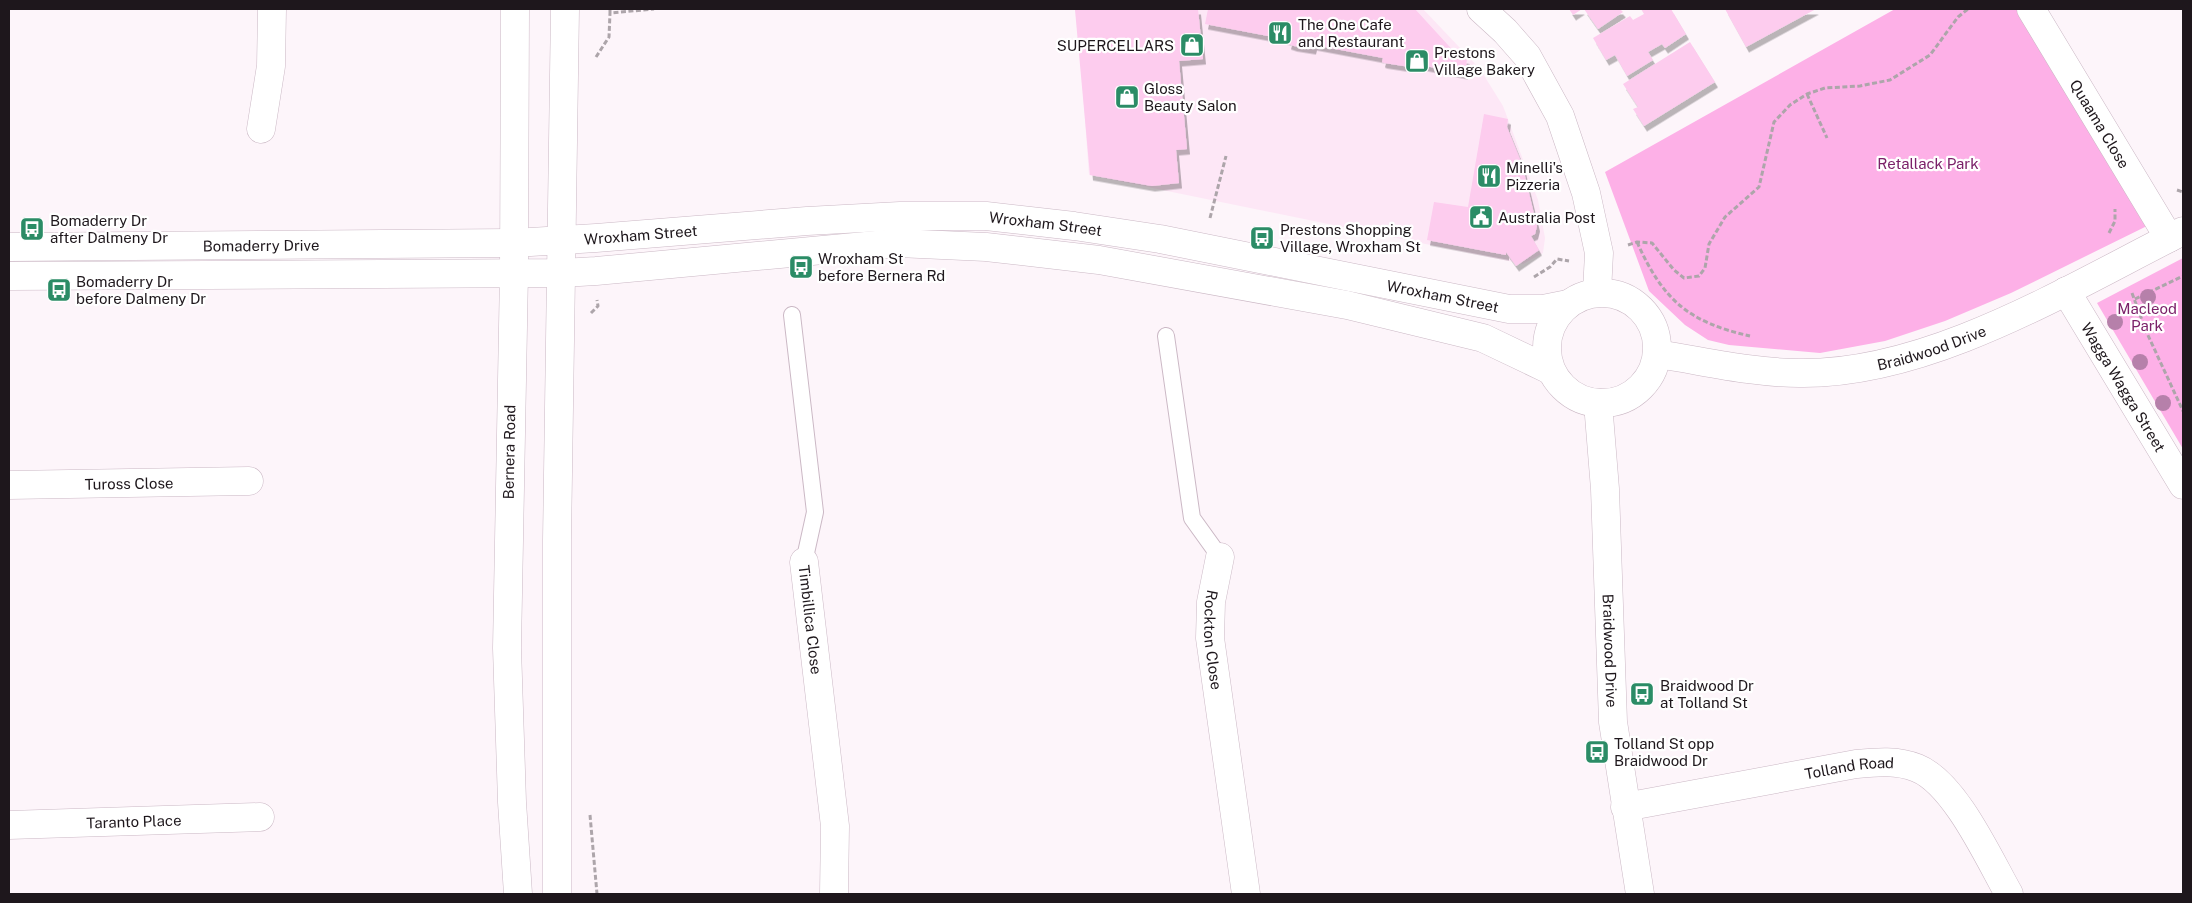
<svg xmlns="http://www.w3.org/2000/svg" width="2192" height="903" viewBox="0 0 2192 903" font-family="'Public Sans',sans-serif">
  <defs>
    <filter id="shadow"><feDropShadow dx="3" dy="5.5" stdDeviation="0" flood-color="#0004"/></filter>
  </defs>
  <rect width="100%" height="100%" fill="#fdf5fa"/>
  <path fill="#fde7f6" d="M 1077,9 L 1423,9 L 1480,69 L 1503,106 L 1538,200 L 1545,238 L 1543,253 L 1523,264 L 1089,175 Z"/>
  <path fill="#fdb0e7" d="M 1895,9 L 2017,9 L 2149,225 L 2011,293 L 1945,321 L 1885,341 L 1820,353 L 1729,345 L 1708,340 L 1685,325 L 1649,291 L 1605,172 Z
    M 2183,258 L 2183,449 L 2097,303 Z"/>
  <path fill="#fdccee" filter="url(#shadow)" d="M 1086,9 L 1198,9 L 1203,59 L 1179,61 L 1187,149 L 1176,150 L 1179,183 L 1152,186 L 1090,175 L 1075,10 Z
    M 1208,9 L 1415,9 L 1459,57 L 1467,59 L 1465,74 L 1411,63 L 1410,67 L 1384,63 L 1382,62 L 1383,58 L 1314,45 L 1313,49 L 1294,46 L 1288,44 L 1289,40 L 1205,24 Z
    M 1569,9 L 1582,9 L 1573,15 Z
    M 1584,9 L 1620,9 L 1623,12 L 1598,29 Z
    M 1641,9 L 1671,9 L 1686,34 L 1665,48 L 1662,44 L 1648,52 L 1653,60 L 1627,76 L 1615,55 L 1606,60 L 1593,38 L 1630,16 L 1633,20 L 1644,14 Z
    M 1725,9 L 1816,9 L 1746,47 Z
    M 1690,42 L 1715,82 L 1644,126 L 1633,109 L 1638,107 L 1623,84 Z
    M 1484,114 L 1508,119 L 1507,127 L 1522,164 L 1535,218 L 1537,226 L 1535,234 L 1531,236 L 1539,250 L 1516,266 L 1506,252 L 1506,255 L 1427,240 L 1434,202 L 1468,207 Z"/>
  <g fill="none" stroke-linecap="round" stroke-linejoin="round">
    <defs>
      <path id="service" d="M 792,315 L 815,512 L 804,562
        M 1166,336 L 1192,518 L 1220,557"/>
      <g id="minor">
        <path d="M 1481,9 L 1505,31 L 1527,56 L 1560,116 L 1586,193 L 1599,253 L 1597,292"/>
        <path id="s1" d="M 2031,9 L 2169,238"/>
        <path d="M 261,129 L 271,66 L 272,9"/>
        <path id="s2" d="M 2066,291 L 2183,485"/>
        <path id="s3" d="M 9,485 L 249,481"/>
        <path id="s4" d="M 1220,557 L 1211,602 L 1210,638 L 1246,894"/>
        <path id="s5" d="M 804,562 L 835,826 L 834,894"/>
        <path id="s6" d="M 1625,807 L 1856,764 C 1877,762 1897,760 1917,768 C 1955,783 1989,859 2009,894"/>
        <path id="s7" d="M 9,825 L 260,817"/>
      </g>
      <g id="tertiary">
        <path id="s8" d="M 9,247 L 514,243 L 596,238 L 807,221 L 900,216 L 986,216 L 1074,226 L 1160,239 L 1509,309 L 1543,309 L 1568,304"/>
        <path d="M 9,276 L 562,273 L 596,271 L 898,243 L 986,247 L 1099,260 L 1347,305 L 1483,338 L 1550,370"/>
        <circle cx="1602" cy="348" r="55"/>
        <path id="s9" d="M 1657,354 C 1704,361 1752,373 1799,373 C 1930,375 2069,288 2183,231"/>
        <path id="s10" d="M 1598,403 L 1605,489 L 1613,722 L 1640,894"/>
      </g>
      <path id="secondary" d="M 515,9 L 514,273 L 507,648 L 512,802 L 518,894
        M 557,894 L 557,540 L 565,9"/>
    </defs>
    <use href="#service" stroke="#cbb8c5" stroke-width="18"/>
    <use href="#minor" stroke="#cbb8c5" stroke-width="29"/>
    <use href="#tertiary" stroke="#cbb8c5" stroke-width="29"/>
    <use href="#secondary" stroke="#cbb8c5" stroke-width="29"/>
    <path stroke="#ada5aa" stroke-width="3" stroke-dasharray="5 2.5" stroke-linecap="butt" d="M 610,9 L 610,13 L 654,9
      M 596,57 L 609,37 L 610,13
      M 1807,94 L 1827,138
      M 2177,190 L 2183,192
      M 1210,218 L 1226,156
      M 2109,233 L 2115,221 L 2115,209
      M 1637,242 C 1663,300 1688,322 1750,336
      M 1628,245 L 1637,242 L 1652,243 L 1674,270 L 1684,278 L 1699,276 L 1705,268 L 1709,244 L 1725,217 L 1759,187 L 1774,122 L 1790,105 L 1807,94 L 1825,88 L 1860,86 L 1890,80 L 1930,55 L 1958,17 L 1968,9
      M 1534,277 L 1550,267 L 1557,259 L 1569,261
      M 2132,293 L 2146,331 L 2183,411
      M 2135,299 L 2183,276
      M 591,313 L 598,306 L 597,300
      M 590,815 L 597,894"/>
    <use href="#service" stroke="#fff" stroke-width="16"/>
    <use href="#minor" stroke="#fff" stroke-width="28"/>
    <use href="#tertiary" stroke="#fff" stroke-width="28"/>
    <use href="#secondary" stroke="#fff" stroke-width="28"/>
  </g>
  <g fill="#b680aa">
    <circle cx="2148" cy="297" r="8"/>
    <circle cx="2115" cy="322" r="8"/>
    <circle cx="2140" cy="362" r="8"/>
    <circle cx="2163" cy="403" r="8"/>
  </g>
  <defs>
    <symbol id="restaurant-square" viewBox="-11 -11 22 22"><rect x="-9" y="-9" width="18" height="18" rx="4" fill="#2b8c66" stroke="#fff"/><path d="M-5-6h1v4h1v-4h1v4h1v-4h1v5L-1.5 .5V6h-2V.5L-5-1ZM5-6V6H3V1.5H1.5Q1.5-4 5-6Z" fill="#fff"/></symbol>
    <symbol id="shop-square" viewBox="-11 -11 22 22"><rect x="-9" y="-9" width="18" height="18" rx="4" fill="#2b8c66" stroke="#fff"/><path d="M-5-2.5h2.3a2.7 3.5 0 0 1 5.4 0H5L5.5 6h-11ZM-1.5-2.5h3a1.5 2.3 0 0 0-3 0Z" fill="#fff"/></symbol>
    <symbol id="civic-square" viewBox="-11 -11 22 22"><rect x="-9" y="-9" width="18" height="18" rx="4" fill="#2b8c66" stroke="#fff"/><path d="M-.6-6.5H3V-4.5H.6V-3L4-1V1h2V6H-6V1h2V-1L-.6-3ZM-1.2 2.5V6h2.4V2.5Z" fill="#fff"/></symbol>
    <symbol id="bus-square" viewBox="-11 -11 22 22"><rect x="-9" y="-9" width="18" height="18" rx="4" fill="#2b8c66" stroke="#fff"/><path d="M-5-6H5V4H4V6H2V4H-2V6H-4V4H-5ZM-3.5-4V0h7V-4ZM-3.5 1.2v1.5H-2V1.2ZM2 1.2v1.5H3.5V1.2Z" fill="#fff"/></symbol>
  </defs>
  <g fill-rule="evenodd">
    <use href="#restaurant-square" x="1266" y="19" width="28" height="28"/>
    <use href="#shop-square" x="1178" y="31" width="28" height="28"/>
    <use href="#shop-square" x="1403" y="47" width="28" height="28"/>
    <use href="#shop-square" x="1113" y="83" width="28" height="28"/>
    <use href="#restaurant-square" x="1475" y="162" width="28" height="28"/>
    <use href="#civic-square" x="1467" y="203" width="28" height="28"/>
    <use href="#bus-square" x="18" y="215" width="28" height="28"/>
    <use href="#bus-square" x="1248" y="224" width="28" height="28"/>
    <use href="#bus-square" x="787" y="253" width="28" height="28"/>
    <use href="#bus-square" x="45" y="276" width="28" height="28"/>
    <use href="#bus-square" x="1628" y="680" width="28" height="28"/>
    <use href="#bus-square" x="1583" y="738" width="28" height="28"/>
  </g>
  <g text-anchor="middle" dominant-baseline="central" stroke-width="4.5" stroke-linejoin="round" paint-order="stroke">
    <g font-size="15" fill="#1e171c" stroke="#fff" text-anchor="start">
      <text x="1298" y="24">The One Cafe<tspan x="1298" dy="17">and Restaurant</tspan></text>
      <text x="1174" y="45" text-anchor="end">SUPERCELLARS</text>
      <text x="1434" y="52">Prestons<tspan x="1434" dy="17">Village Bakery</tspan></text>
      <text x="1144" y="88">Gloss<tspan x="1144" dy="17">Beauty Salon</tspan></text>
      <text x="1506" y="167">Minelli's<tspan x="1506" dy="17">Pizzeria</tspan></text>
      <text x="1498" y="217">Australia Post</text>
      <text x="50" y="220">Bomaderry Dr<tspan x="50" dy="17">after Dalmeny Dr</tspan></text>
      <text x="1280" y="229">Prestons Shopping<tspan x="1280" dy="17">Village, Wroxham St</tspan></text>
      <text x="818" y="258">Wroxham St<tspan x="818" dy="17">before Bernera Rd</tspan></text>
      <text x="76" y="281">Bomaderry Dr<tspan x="76" dy="17">before Dalmeny Dr</tspan></text>
      <text x="1660" y="685">Braidwood Dr<tspan x="1660" dy="17">at Tolland St</tspan></text>
      <text x="1614" y="743">Tolland St opp<tspan x="1614" dy="17">Braidwood Dr</tspan></text>
    </g>
    <g font-size="15" fill="#1e171c" stroke="#fff">
      <text stroke="none"><textPath href="#s1" startOffset="134">Quaama Close</textPath></text>
      <text stroke="none"><textPath href="#s8" startOffset="1038">Wroxham Street</textPath></text>
      <text stroke="none"><textPath href="#s8" startOffset="632">Wroxham Street</textPath></text>
      <text stroke="none"><textPath href="#s8" startOffset="252">Bomaderry Drive</textPath></text>
      <text stroke="none"><textPath href="#s8" startOffset="1442">Wroxham Street</textPath></text>
      <text stroke="none"><textPath href="#s9" startOffset="279">Braidwood Drive</textPath></text>
      <text stroke="none"><textPath href="#s2" startOffset="112">Wagga Wagga Street</textPath></text>
      <text transform="translate(509 452) rotate(-89)">Bernera Road</text>
      <text stroke="none"><textPath href="#s3" startOffset="120">Tuross Close</textPath></text>
      <text stroke="none"><textPath href="#s5" startOffset="58">Timbillica Close</textPath></text>
      <text stroke="none"><textPath href="#s4" startOffset="84">Rockton Close</textPath></text>
      <text stroke="none"><textPath href="#s10" startOffset="248">Braidwood Drive</textPath></text>
      <text stroke="none"><textPath href="#s6" startOffset="228">Tolland Road</textPath></text>
      <text stroke="none"><textPath href="#s7" startOffset="125">Taranto Place</textPath></text>
    </g>
    <g font-size="15" fill="#7b2169" stroke="#fff">
      <text x="1928" y="163">Retallack Park</text>
      <text x="2147" y="308">Macleod<tspan x="2147" dy="17">Park</tspan></text>
    </g>
  </g>
  <rect width="2192" height="903" fill="none" stroke="#1e171c" stroke-width="20"/>
</svg>
